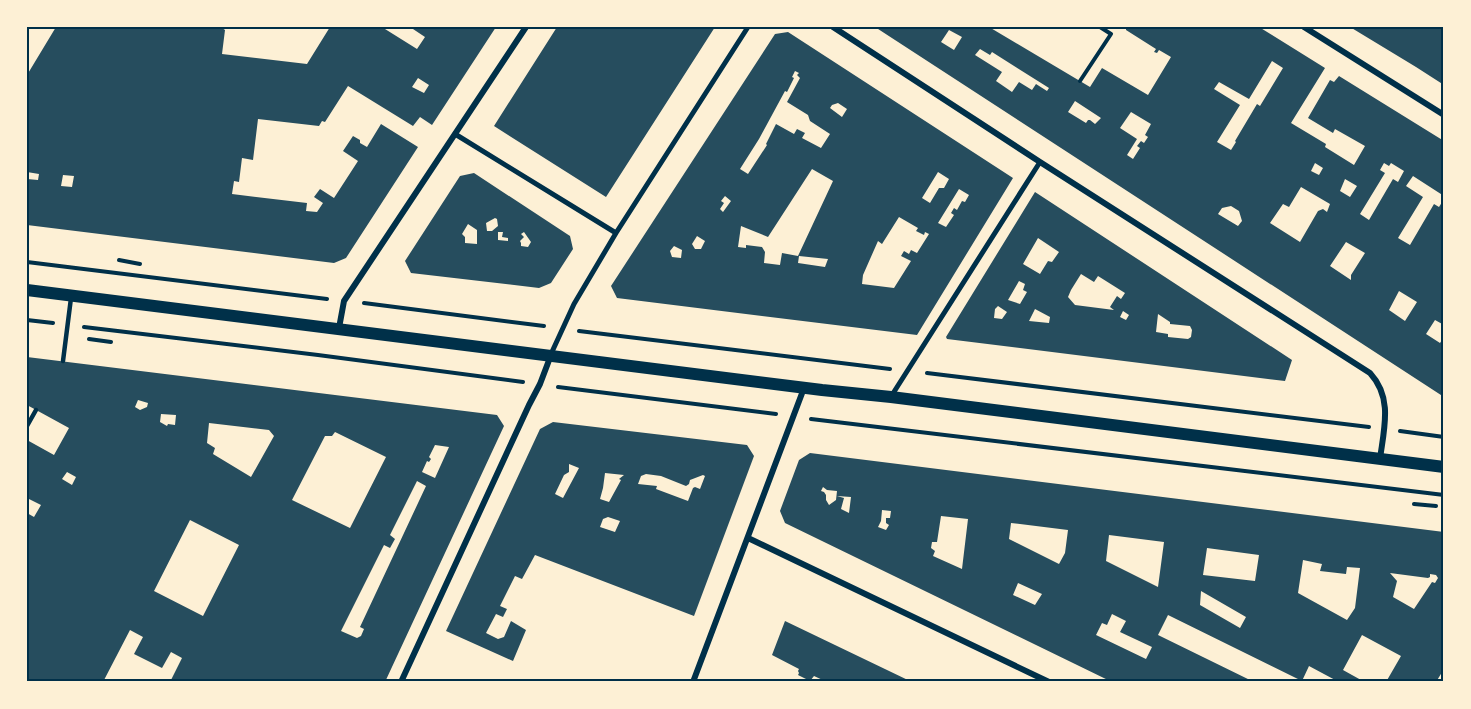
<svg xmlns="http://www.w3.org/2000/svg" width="1471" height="709" viewBox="0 0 1471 709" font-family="'Open Sans',sans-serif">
  <rect width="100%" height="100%" fill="#fdf0d5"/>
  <path fill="#264d5e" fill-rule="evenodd" d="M 56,27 L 222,27 L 222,28 L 225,30 L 222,54 L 307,64 L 330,27 L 386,27 L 385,29 L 417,49 L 425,37 L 410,27 L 496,27 L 432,125 L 420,117 L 413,126 L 348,86 L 325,122 L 322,121 L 319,126 L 258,119 L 253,160 L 242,158 L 239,182 L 234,181 L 232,194 L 307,203 L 306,211 L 317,212 L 323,203 L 314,197 L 320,189 L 334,198 L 358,161 L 343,151 L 353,136 L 360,140 L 360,143 L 367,147 L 381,124 L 418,147 L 346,258 L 334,263 L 27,225 L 27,179 L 38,180 L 39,174 L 27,172 L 29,158 L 27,157 L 27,75 ZM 418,78 L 429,85 L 424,93 L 412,87 ZM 63,175 L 74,176 L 72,187 L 61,186 Z
    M 557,27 L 715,27 L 606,197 L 494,126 Z
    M 875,27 L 989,27 L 1090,87 L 1102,68 L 1148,95 L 1171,57 L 1159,50 L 1157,53 L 1154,52 L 1156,49 L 1126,30 L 1126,29 L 1124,27 L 1259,27 L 1325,68 L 1291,123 L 1326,144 L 1325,147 L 1354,165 L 1365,146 L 1335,129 L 1333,133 L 1308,118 L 1330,80 L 1334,82 L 1339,76 L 1444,141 L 1444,196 L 1413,176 L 1406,186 L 1423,197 L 1398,238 L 1410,245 L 1434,204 L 1439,207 L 1444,199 L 1444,325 L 1435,320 L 1426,334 L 1440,343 L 1444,337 L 1444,397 ZM 949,30 L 962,37 L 954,50 L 941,42 ZM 980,49 L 990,55 L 992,52 L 1049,88 L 1047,91 L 1036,84 L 1032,90 L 1019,82 L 1012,92 L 996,81 L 1002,72 L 975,55 ZM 1272,61 L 1283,68 L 1260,106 L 1257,104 L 1235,141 L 1236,142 L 1231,150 L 1217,142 L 1240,105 L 1214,89 L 1219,82 L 1249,99 ZM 1075,101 L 1101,118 L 1095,124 L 1090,120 L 1088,120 L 1086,123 L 1068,112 ZM 1131,112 L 1151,124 L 1145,135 L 1148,137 L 1144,143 L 1141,141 L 1137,146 L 1140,148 L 1133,159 L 1127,155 L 1137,139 L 1120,128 ZM 1315,163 L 1323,168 L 1319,175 L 1311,171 ZM 1384,163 L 1389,166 L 1391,163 L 1404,171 L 1398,182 L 1393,179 L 1369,220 L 1360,214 L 1385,173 L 1380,170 ZM 1345,179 L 1357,186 L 1350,197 L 1340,191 ZM 1301,187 L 1330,204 L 1327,212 L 1323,209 L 1318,211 L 1300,242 L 1270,223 L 1283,204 L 1289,207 ZM 1231,206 L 1239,211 L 1242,221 L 1238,226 L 1218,214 L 1222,208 ZM 1346,242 L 1365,253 L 1351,275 L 1351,280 L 1330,266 ZM 1399,291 L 1417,302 L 1405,321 L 1389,310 Z
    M 1350,27 L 1444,27 L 1444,85 L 1416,67 Z
    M 788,32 L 1013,178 L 917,335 L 617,298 L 611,286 L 775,34 ZM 795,71 L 799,73 L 797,75 L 800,78 L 787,102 L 808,115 L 810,121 L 830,134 L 821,148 L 802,138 L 805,133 L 797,129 L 794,134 L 776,124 L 766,144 L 767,145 L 748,174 L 740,169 L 759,139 L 785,91 L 787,92 L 794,78 L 792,77 ZM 838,103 L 847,109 L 842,117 L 830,108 L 832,105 ZM 812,169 L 833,181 L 798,256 L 782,253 L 780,265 L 764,263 L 765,252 L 762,247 L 746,245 L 746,248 L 738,247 L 741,226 L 768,237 ZM 938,172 L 949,179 L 944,188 L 939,188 L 930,203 L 922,198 ZM 959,189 L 969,195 L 965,202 L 962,201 L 957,210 L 954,208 L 951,213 L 954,215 L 946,227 L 938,223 ZM 725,196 L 731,201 L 723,212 L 720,209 L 724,203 L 721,201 ZM 899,217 L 918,228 L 916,231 L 924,235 L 925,232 L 929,234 L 917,253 L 911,250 L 909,254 L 904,251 L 901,256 L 911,261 L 894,288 L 862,284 L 863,275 L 878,241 L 882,244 ZM 697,236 L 705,241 L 701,249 L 695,249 L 692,244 ZM 674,246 L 682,250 L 681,258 L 672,257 L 670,251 ZM 799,256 L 828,259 L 825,267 L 798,263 Z
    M 474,173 L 570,236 L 573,249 L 551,283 L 539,288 L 411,273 L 405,261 L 460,176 ZM 495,218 L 497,219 L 498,226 L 492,231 L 487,231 L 486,223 ZM 468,224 L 477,230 L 477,244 L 465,243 L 465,237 L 462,234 ZM 498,232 L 503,232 L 502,237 L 508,238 L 508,241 L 498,240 ZM 524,232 L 531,242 L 528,247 L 521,246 L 521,243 L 520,241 L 524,237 L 521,234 Z
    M 1035,192 L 1292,360 L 1285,381 L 947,339 L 946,337 ZM 1038,238 L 1059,252 L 1052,262 L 1048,261 L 1040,274 L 1023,264 ZM 1081,274 L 1094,282 L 1098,276 L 1125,293 L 1121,299 L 1117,296 L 1110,307 L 1114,310 L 1075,305 L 1068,297 L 1071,290 ZM 1019,281 L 1025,284 L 1023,290 L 1027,292 L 1020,304 L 1008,300 ZM 998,306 L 1007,312 L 1002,319 L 994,318 L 995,309 ZM 1035,309 L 1050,317 L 1049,323 L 1029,321 ZM 1123,311 L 1129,315 L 1126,320 L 1120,317 ZM 1158,314 L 1170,322 L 1170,324 L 1190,326 L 1192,330 L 1191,337 L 1188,339 L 1168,337 L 1168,334 L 1156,332 Z
    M 27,357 L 497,415 L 504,426 L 385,682 L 170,682 L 182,658 L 171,652 L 162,668 L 134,654 L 143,637 L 130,630 L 103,682 L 27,682 L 27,513 L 34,517 L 41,505 L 27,498 L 27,440 L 54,455 L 69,428 L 27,405 ZM 138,400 L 148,403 L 147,407 L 140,410 L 135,407 ZM 161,414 L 176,415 L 175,425 L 168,424 L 167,426 L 160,422 ZM 209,423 L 269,430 L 274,436 L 251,477 L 213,454 L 215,448 L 207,443 ZM 335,432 L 386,457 L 350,528 L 292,500 L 325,436 L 332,436 ZM 435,445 L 449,447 L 435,478 L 422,472 L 427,461 L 429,462 L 431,459 L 429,457 ZM 67,472 L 76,477 L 72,485 L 62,479 ZM 417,481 L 426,486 L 360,627 L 364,629 L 361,636 L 357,638 L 341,631 L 384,545 L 390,548 L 395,539 L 390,535 ZM 190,520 L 239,545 L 203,616 L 154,591 Z
    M 553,422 L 747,445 L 754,456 L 694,616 L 535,555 L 522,579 L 515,576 L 500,606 L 507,609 L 503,617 L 496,614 L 486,633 L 498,639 L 504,637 L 511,621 L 526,630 L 513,661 L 446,631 L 540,429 ZM 569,464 L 579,468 L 563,498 L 555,494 L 564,475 L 569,472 ZM 605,473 L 624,475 L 619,479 L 621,480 L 609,502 L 600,499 L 603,488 ZM 646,474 L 661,476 L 686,486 L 689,484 L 690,480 L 703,475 L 705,476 L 700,489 L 695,487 L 693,488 L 688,501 L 656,489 L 657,486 L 638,484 L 641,476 ZM 608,517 L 620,521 L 615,532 L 600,527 L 603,519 Z
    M 810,453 L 1444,532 L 1444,669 L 1436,682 L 1386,682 L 1401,656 L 1362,635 L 1343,670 L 1361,680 L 1360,682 L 1337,681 L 1309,666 L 1302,681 L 1168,615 L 1158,635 L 1254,682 L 1112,682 L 785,523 L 780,511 L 799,460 ZM 823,487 L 827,490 L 837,491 L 836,500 L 829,505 L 826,500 L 826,495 L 824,492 L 821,491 ZM 837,496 L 851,497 L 849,513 L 841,509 L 844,498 ZM 882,510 L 891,511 L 890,518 L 886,518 L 886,523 L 889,525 L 886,530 L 878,527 L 881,521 ZM 941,516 L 968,519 L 962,569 L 933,556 L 935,551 L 931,548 L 932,542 L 937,542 ZM 1011,523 L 1068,530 L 1065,553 L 1059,564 L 1009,539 ZM 1109,535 L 1164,542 L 1158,587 L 1106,561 ZM 1207,548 L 1259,555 L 1255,581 L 1203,575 ZM 1303,560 L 1322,564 L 1320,571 L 1346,574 L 1347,567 L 1360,568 L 1355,608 L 1347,620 L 1298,593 ZM 1390,573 L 1428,578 L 1430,577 L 1430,574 L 1436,575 L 1438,578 L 1435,583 L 1432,582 L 1414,609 L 1393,597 L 1397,581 ZM 1018,583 L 1042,594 L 1035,605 L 1013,595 ZM 1201,591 L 1246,617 L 1240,628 L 1200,605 ZM 1112,614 L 1126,621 L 1120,632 L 1152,647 L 1146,659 L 1096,635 L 1102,623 L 1107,625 Z
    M 785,621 L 912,682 L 827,682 L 814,676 L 810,681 L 798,675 L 799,673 L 798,671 L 799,669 L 772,655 Z"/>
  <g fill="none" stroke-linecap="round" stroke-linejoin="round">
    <path stroke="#003049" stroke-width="4" d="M 1080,81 L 1111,34 L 1100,27
      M 119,260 L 140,264
      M 27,262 L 327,299
      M 364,303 L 544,326
      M 27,320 L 53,323
      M 84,327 L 318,355 L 523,382
      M 579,331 L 890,369
      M 89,339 L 111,342
      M 927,373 L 1369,427
      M 558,387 L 776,414
      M 811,419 L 1444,495
      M 1400,431 L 1444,437
      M 1414,504 L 1436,506"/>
    <path stroke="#003049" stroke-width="4.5" d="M 63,361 L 71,298
      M 27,426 L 36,410"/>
    <path stroke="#003049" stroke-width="5" d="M 455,134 L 616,233
      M 551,354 L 574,304 L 616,233 L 748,27
      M 892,395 L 1040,162"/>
    <path stroke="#003049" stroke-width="6" d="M 833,27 L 1040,162 L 1370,373 C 1393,398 1384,428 1380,459
      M 1304,27 L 1444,115
      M 339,328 L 344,301 L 526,27
      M 748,538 L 1049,682
      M 401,682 L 529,405 L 540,384 L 551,355
      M 693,682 L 804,388"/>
    <path stroke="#003049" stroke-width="12" d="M 27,290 L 822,390 L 891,397 L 1444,467"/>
  </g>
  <rect width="1471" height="709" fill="none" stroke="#fdf0d5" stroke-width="57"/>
  <rect x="28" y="28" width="1414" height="652" fill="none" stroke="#003049" stroke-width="2"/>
</svg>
